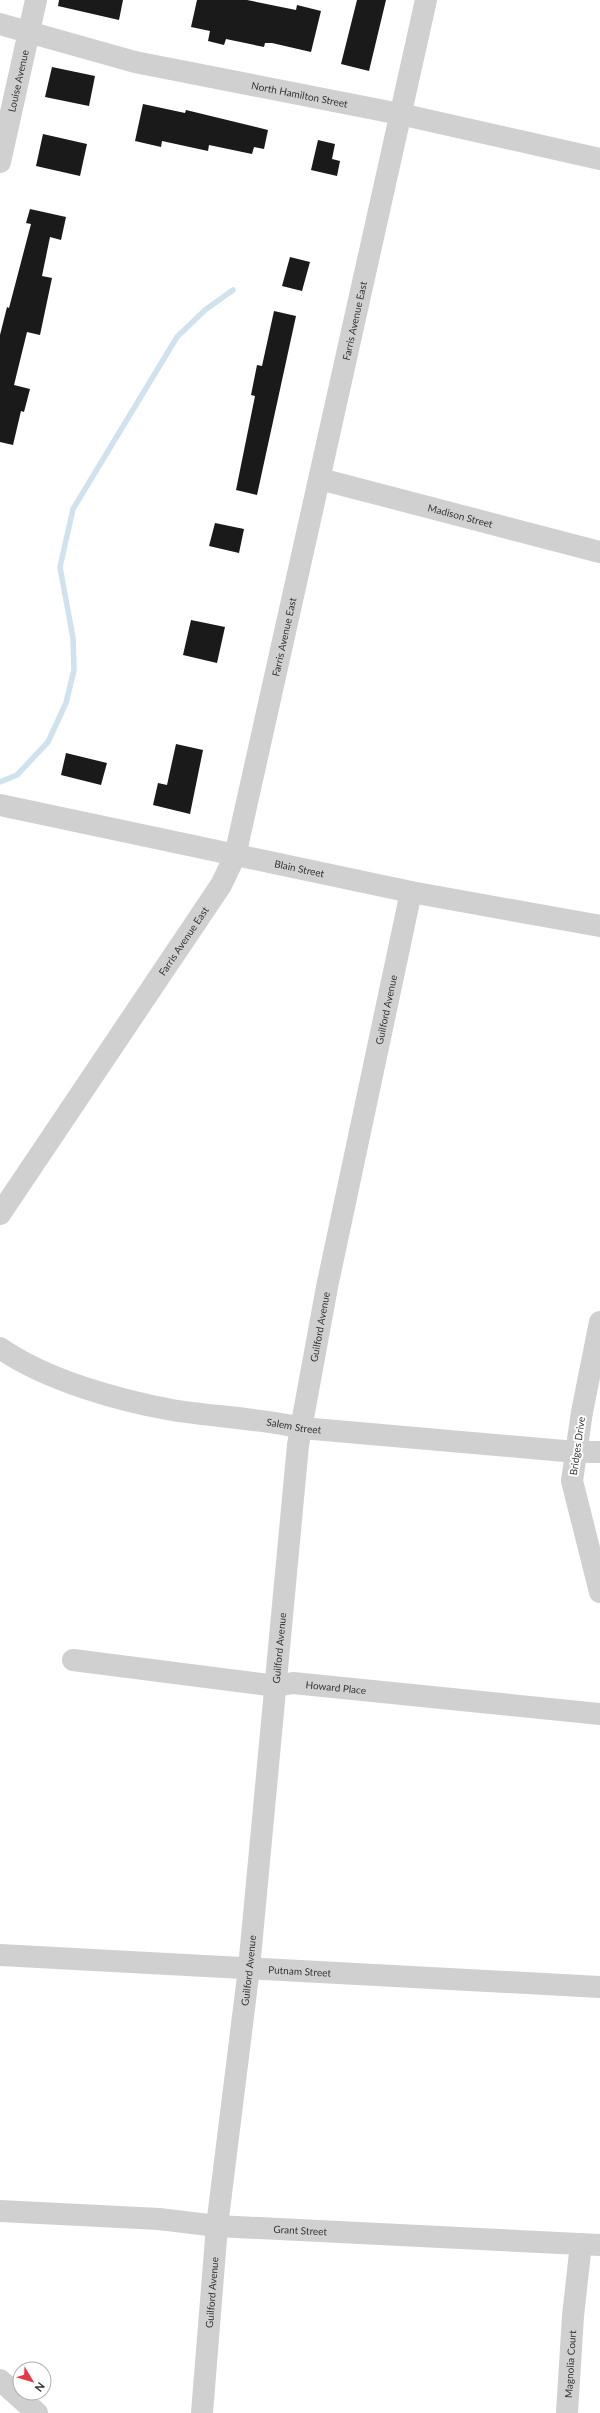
<svg xmlns="http://www.w3.org/2000/svg" width="600" height="2413" viewBox="0 0 600 2413" font-family="Lato,sans-serif">
  <rect width="100%" height="100%" fill="#fff"/>
  <g fill="none" stroke-linecap="round" stroke-linejoin="round">
    <path stroke="#cfe2ee" stroke-width="5.5" d="M 0,782 L 17,775 L 48,742 L 66,703 L 74,670 L 73,638 L 60,567 L 73,509 L 177,337 L 205,310 L 233,290"/>
  </g>
  <path fill="#1a1a1a" d="M 59,0 L 123,0 L 119,20 L 58,6 Z
    M 197,0 L 247,0 L 296,10 L 297,5 L 321,11 L 311,52 L 272,43 L 265,43 L 264,47 L 226,39 L 224,45 L 208,41 L 210,31 L 191,27 Z
    M 357,0 L 386,0 L 369,71 L 341,64 Z
    M 52,67 L 95,76 L 89,106 L 45,97 Z
    M 143,104 L 185,113 L 186,110 L 268,130 L 264,149 L 254,147 L 252,154 L 209,145 L 208,151 L 162,141 L 161,147 L 135,141 Z
    M 43,134 L 87,144 L 80,176 L 36,166 Z
    M 318,140 L 335,144 L 332,159 L 340,161 L 337,176 L 311,170 Z
    M 30,209 L 66,217 L 61,240 L 50,237 L 42,276 L 52,278 L 40,335 L 27,332 L 14,385 L 30,389 L 24,412 L 21,411 L 13,445 L 0,442 L 0,335 L 7,307 L 9,308 L 31,224 L 26,223 Z
    M 290,257 L 310,262 L 302,291 L 282,286 Z
    M 274,311 L 296,316 L 257,495 L 236,490 L 255,396 L 251,395 L 257,365 L 262,366 Z
    M 215,523 L 244,529 L 239,553 L 209,546 Z
    M 191,620 L 225,627 L 217,663 L 183,655 Z
    M 176,744 L 203,750 L 190,814 L 153,805 L 158,783 L 167,785 Z
    M 66,753 L 107,763 L 101,785 L 61,775 Z"/>
  <g fill="none" stroke-linecap="round" stroke-linejoin="round">
    <g stroke="#d0d0d0" stroke-width="22">
      <path id="s1" d="M 0,24 L 135,62 L 400,114 L 600,159"/>
      <path id="s2" d="M 0,162 L 36,0"/>
      <path id="s3" d="M 320,479 L 600,552"/>
      <path id="s4" d="M 0,805 L 411,892 L 600,926"/>
      <path id="s5" d="M 0,1214 L 221,885 L 235,856 L 426,0"/>
      <path d="M 600,1322 L 582,1412 L 572,1481 L 600,1592"/>
      <path id="s6" d="M 0,1348 C 46,1380 117,1400 172,1410 C 215,1417 258,1418 302,1428 L 576,1452 L 600,1452"/>
      <path id="s7" d="M 73,1660 L 276,1686 L 293,1683 L 600,1714"/>
      <path id="s8" d="M 0,1955 L 600,1987"/>
      <path id="s9" d="M 0,2211 L 159,2219 L 217,2226 L 600,2245"/>
      <path d="M 0,2380 L 37,2413"/>
      <path id="s10" d="M 202,2413 L 217,2226 L 249,1968 L 298,1445 L 327,1287 L 411,892"/>
      <path id="s11" d="M 567,2413 L 573,2316 L 581,2244"/>
    </g>
  </g>
  <g text-anchor="middle" dominant-baseline="central" stroke-width="4" stroke-linejoin="round" paint-order="stroke">
    <g font-size="10" fill="#333" stroke="#fff">
      <text stroke="none"><textPath href="#s2" startOffset="83">Louise Avenue</textPath></text>
      <text stroke="none"><textPath href="#s1" startOffset="308">North Hamilton Street</textPath></text>
      <text stroke="none"><textPath href="#s5" startOffset="977">Farris Avenue East</textPath></text>
      <text stroke="none"><textPath href="#s3" startOffset="145">Madison Street</textPath></text>
      <text stroke="none"><textPath href="#s5" startOffset="653">Farris Avenue East</textPath></text>
      <text stroke="none"><textPath href="#s4" startOffset="306">Blain Street</textPath></text>
      <text stroke="none"><textPath href="#s5" startOffset="329">Farris Avenue East</textPath></text>
      <text stroke="none"><textPath href="#s10" startOffset="1417">Guilford Avenue</textPath></text>
      <text stroke="none"><textPath href="#s10" startOffset="1093">Guilford Avenue</textPath></text>
      <text stroke="none"><textPath href="#s6" startOffset="307">Salem Street</textPath></text>
      <text transform="translate(577 1446) rotate(-82)">Bridges Drive</text>
      <text stroke="none"><textPath href="#s10" startOffset="769">Guilford Avenue</textPath></text>
      <text stroke="none"><textPath href="#s7" startOffset="265">Howard Place</textPath></text>
      <text stroke="none"><textPath href="#s10" startOffset="445">Guilford Avenue</textPath></text>
      <text stroke="none"><textPath href="#s8" startOffset="300">Putnam Street</textPath></text>
      <text stroke="none"><textPath href="#s9" startOffset="301">Grant Street</textPath></text>
      <text stroke="none"><textPath href="#s10" startOffset="121">Guilford Avenue</textPath></text>
      <text stroke="none"><textPath href="#s11" startOffset="49">Magnolia Court</textPath></text>
    </g>
  </g>
  <g transform="translate(32 2381) rotate(128)"><circle r="19" fill="#ffffff" stroke="#adadad"/>
  <path d="M0-3L7 15L0 10L-7 15Z" fill="#e63946"/>
  <text y="-6" font-size="11" font-weight="bold" text-anchor="middle" fill="#333333">N</text>
  </g>
</svg>
